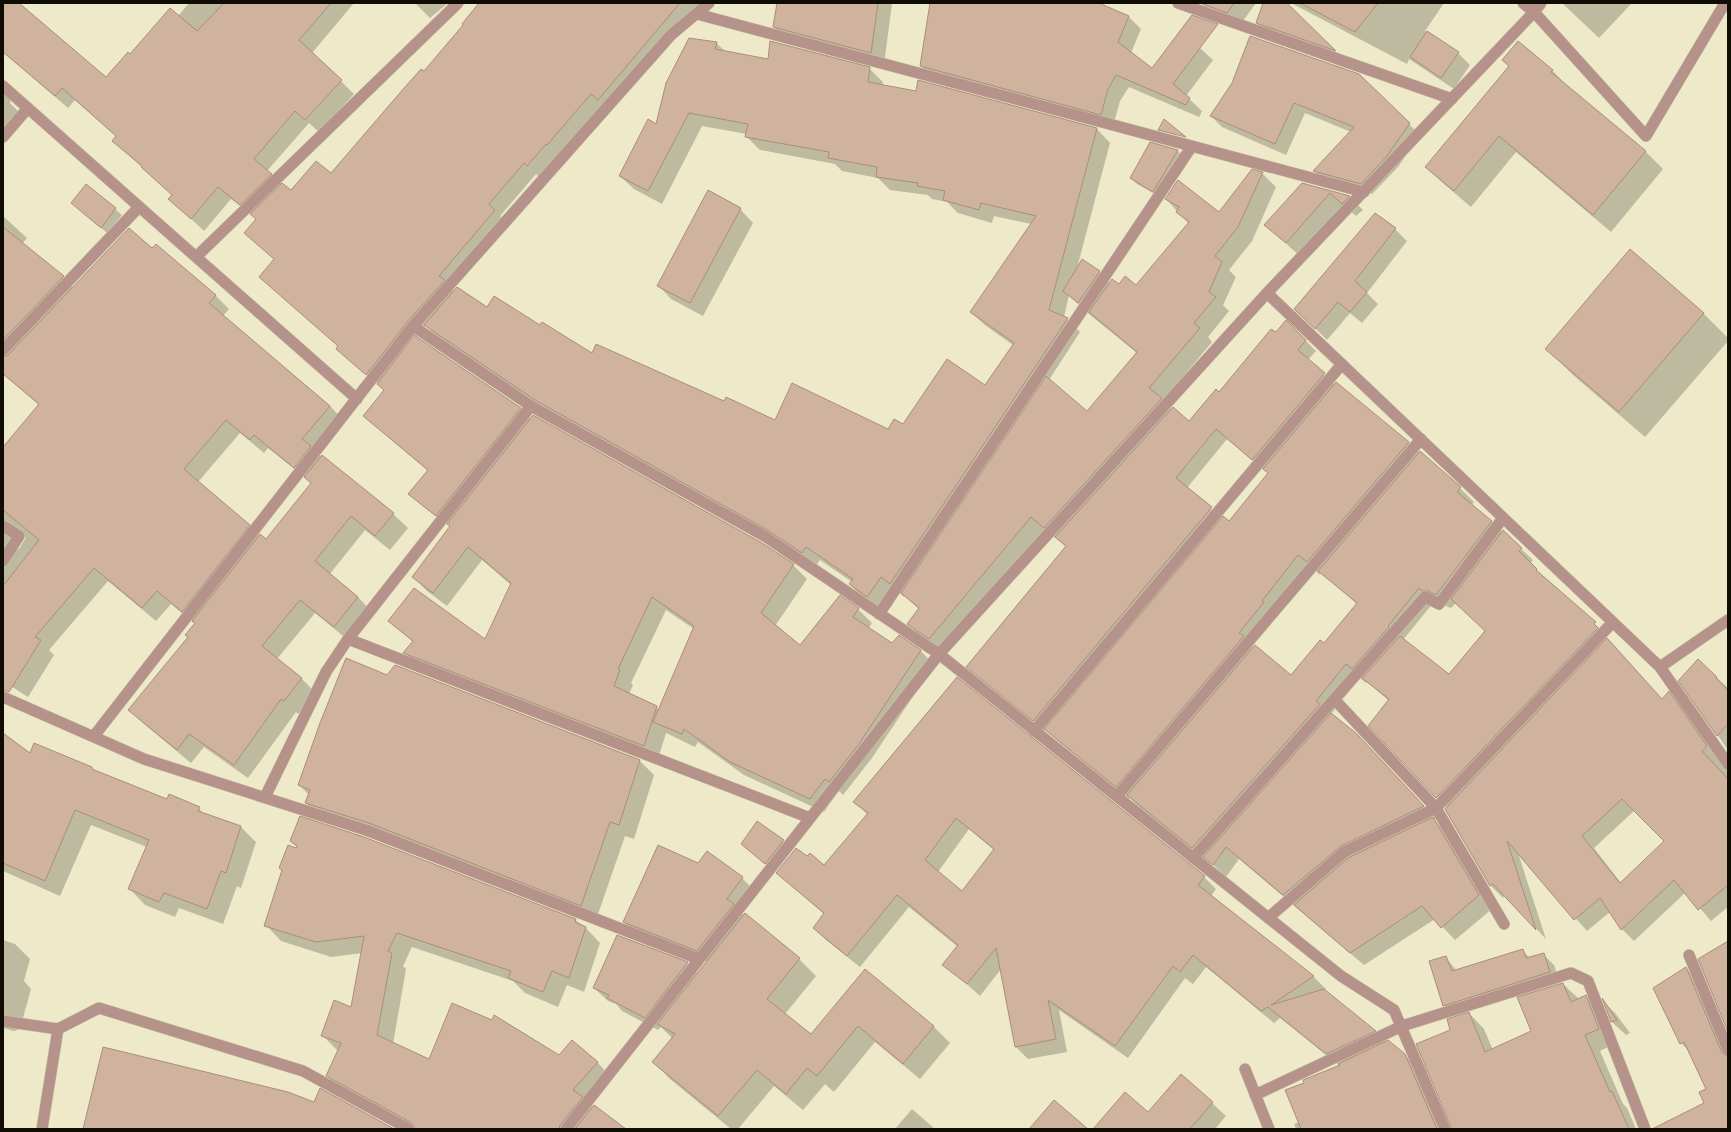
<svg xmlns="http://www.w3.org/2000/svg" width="1731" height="1132" viewBox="0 0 1731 1132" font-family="'DejaVu Sans',sans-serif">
  <rect width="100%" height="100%" fill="#eee9c8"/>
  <path fill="#0003" fill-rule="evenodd" d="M 3,3 L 18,3 L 106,79 L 130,56 L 178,16 L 189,3 L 354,3 L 312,53 L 354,94 L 319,132 L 309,123 L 267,171 L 291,192 L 331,175 L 424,73 L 495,3 L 702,3 L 539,177 L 536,174 L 500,216 L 506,222 L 451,287 L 454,291 L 488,308 L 540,327 L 592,355 L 775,421 L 889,431 L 985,387 L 1013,345 L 985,325 L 971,312 L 1031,224 L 994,216 L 992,223 L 958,213 L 947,202 L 932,199 L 928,195 L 890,190 L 878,178 L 842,171 L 835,164 L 760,150 L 746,136 L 747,134 L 702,126 L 662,204 L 634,189 L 620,176 L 716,43 L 725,51 L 768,60 L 869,68 L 883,82 L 882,86 L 917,92 L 919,81 L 1097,129 L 1110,143 L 1077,268 L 1099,272 L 1110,283 L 1119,285 L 1137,287 L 1189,224 L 1166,199 L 1219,214 L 1262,173 L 1276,187 L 1252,241 L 1229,270 L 1236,277 L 1223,305 L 1229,311 L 1208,337 L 1212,342 L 1163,401 L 1172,410 L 1189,422 L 1276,334 L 1305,340 L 1316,351 L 1308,360 L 1335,385 L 1336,384 L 1409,443 L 1460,488 L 1474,502 L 1472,505 L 1521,549 L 1533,560 L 1530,564 L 1548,582 L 1607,635 L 1605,636 L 1662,700 L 1669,693 L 1680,705 L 1728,771 L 1728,907 L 1711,921 L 1686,892 L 1634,941 L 1622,929 L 1610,912 L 1587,931 L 1518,853 L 1546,939 L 1505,895 L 1503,898 L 1491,886 L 1446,809 L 1447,808 L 1437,797 L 1389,701 L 1367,682 L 1366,683 L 1360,678 L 1331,714 L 1370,748 L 1436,819 L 1434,820 L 1446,832 L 1492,909 L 1455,940 L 1435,919 L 1364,965 L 1239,859 L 1226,877 L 1208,860 L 1207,862 L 1142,810 L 1130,798 L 1129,799 L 1059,742 L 1046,729 L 1045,731 L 978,677 L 967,667 L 1067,547 L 1045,530 L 943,652 L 922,637 L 908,624 L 920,610 L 905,596 L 904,597 L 895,589 L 881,610 L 863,598 L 850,584 L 852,582 L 820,560 L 816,566 L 549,413 L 438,338 L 426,325 L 416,337 L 520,408 L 531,419 L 762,544 L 793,565 L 807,579 L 775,626 L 800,646 L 840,597 L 858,609 L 872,623 L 868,629 L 892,645 L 899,636 L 921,651 L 934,665 L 872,758 L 843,795 L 839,791 L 824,812 L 744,775 L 698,742 L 695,747 L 666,733 L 658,759 L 418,666 L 405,653 L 413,642 L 390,621 L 485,641 L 511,585 L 482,560 L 447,606 L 427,591 L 413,577 L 451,527 L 420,504 L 410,494 L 428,471 L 364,416 L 385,390 L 337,349 L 339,347 L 275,260 L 245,233 L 257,219 L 254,216 L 231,199 L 204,231 L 170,199 L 173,195 L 113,141 L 117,137 L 75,100 L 68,108 L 3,52 ZM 1069,295 L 1084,310 L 1137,353 L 1087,412 L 1049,380 L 1080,332 L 1067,319 L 1064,317 ZM 1227,439 L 1269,474 L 1229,522 L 1222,519 L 1187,488 ZM 1312,568 L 1320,575 L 1321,573 L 1357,604 L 1324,645 L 1292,676 L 1252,646 ZM 1434,602 L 1451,608 L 1456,603 L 1486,631 L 1450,676 L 1403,640 ZM 666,610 L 694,629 L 659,710 L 656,707 L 629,694 L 633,685 L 631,683 ZM 1635,810 L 1665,841 L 1621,883 L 1594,848 Z
    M 415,3 L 448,3 L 430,18 Z
    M 778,3 L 892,3 L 884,65 L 786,39 L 774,27 Z
    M 931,3 L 1097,3 L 1129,17 L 1141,29 L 1131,53 L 1152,69 L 1176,38 L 1200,48 L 1213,60 L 1186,96 L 1202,111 L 1199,117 L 1129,87 L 1120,101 L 1113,126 L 934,78 L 921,66 Z
    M 1202,3 L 1256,3 L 1240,25 L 1214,16 Z
    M 1264,3 L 1285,3 L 1345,62 L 1269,35 L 1257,23 Z
    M 1291,3 L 1444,3 L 1425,31 L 1458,53 L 1470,65 L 1454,89 L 1409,59 L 1407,64 Z
    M 1562,3 L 1632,3 L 1599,38 Z
    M 1552,70 L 1569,88 L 1646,152 L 1663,169 L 1611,232 L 1516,152 L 1471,207 L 1444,184 L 1426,167 Z
    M 1359,75 L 1420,135 L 1398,167 L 1372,194 L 1325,182 L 1314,171 L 1351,132 L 1305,113 L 1286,155 L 1222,127 L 1211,116 Z
    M 3,89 L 11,97 L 10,103 L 23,116 L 3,142 Z
    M 1151,143 L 1178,151 L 1184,157 L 1160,197 L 1137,184 L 1131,178 Z
    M 1302,184 L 1349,196 L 1363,210 L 1356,216 L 1344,206 L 1300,256 L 1265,225 Z
    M 72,203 L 115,209 L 122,215 L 107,233 Z
    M 740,209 L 753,223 L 703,316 L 671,299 L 658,285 Z
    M 3,216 L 27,238 L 22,244 L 63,277 L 73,288 L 152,249 L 215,295 L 229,309 L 223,316 L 330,406 L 343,420 L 315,452 L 393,514 L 408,528 L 390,550 L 365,530 L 329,575 L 358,597 L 372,612 L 348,640 L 315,613 L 277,659 L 302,679 L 316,693 L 298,714 L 296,712 L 248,778 L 204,747 L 191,763 L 144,724 L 129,710 L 189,638 L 186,635 L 195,624 L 171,604 L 156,621 L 108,581 L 49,650 L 54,655 L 28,697 L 3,681 L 3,448 L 40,406 L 3,374 ZM 240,433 L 264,453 L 268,448 L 312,483 L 266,540 L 260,536 L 198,482 ZM 17,532 L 26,537 L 19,549 L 10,541 L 11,536 Z
    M 1395,229 L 1407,241 L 1367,293 L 1378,304 L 1362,323 L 1350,313 L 1327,340 L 1308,321 Z
    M 1630,251 L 1704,314 L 1728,338 L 1728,341 L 1645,437 L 1572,374 L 1546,348 Z
    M 1699,661 L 1728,688 L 1728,750 L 1680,681 Z
    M 388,676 L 639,760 L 654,775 L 634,839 L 625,836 L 596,920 L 321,818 L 306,803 L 309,795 L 299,785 Z
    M 957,679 L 1204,877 L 1216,889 L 1211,896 L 1314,977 L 1326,989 L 1324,990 L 1375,1031 L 1386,1042 L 1405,1055 L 1420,1071 L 1445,1129 L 1296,1129 L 1294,1124 L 1299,1122 L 1305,1083 L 1340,1066 L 1280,1018 L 1274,1023 L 1206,967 L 1193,984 L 1185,978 L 1128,1058 L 1059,1010 L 1067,1052 L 1028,1059 L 1016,1047 L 1001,969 L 980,996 L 944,964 L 958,947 L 909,907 L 860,967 L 826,940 L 814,928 L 825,915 L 777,873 L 825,867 L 868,815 L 855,802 ZM 969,829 L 994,850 L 962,892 L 938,872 Z
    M 3,734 L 30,755 L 92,768 L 96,771 L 167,800 L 196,806 L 203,813 L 241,827 L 256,842 L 241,888 L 237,886 L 223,924 L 179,908 L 175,917 L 145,905 L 130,889 L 147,847 L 91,825 L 60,896 L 3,871 Z
    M 757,822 L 790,847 L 772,870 L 742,844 Z
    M 291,841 L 575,920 L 585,927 L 600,943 L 584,992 L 567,985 L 558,1007 L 525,993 L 513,981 L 412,947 L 403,966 L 406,969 L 393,1044 L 429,1060 L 559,1057 L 597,1062 L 612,1078 L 589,1104 L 625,1129 L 413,1129 L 342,1091 L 327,1075 L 338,1051 L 322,1035 L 352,1008 L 362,953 L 331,957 L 281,941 L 266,925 L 297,847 Z
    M 698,865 L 742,878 L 754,890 L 739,911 L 799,959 L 816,976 L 785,1014 L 811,1036 L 865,971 L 934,1027 L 950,1043 L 920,1079 L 875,1042 L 834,1092 L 825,1084 L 803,1110 L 774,1086 L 738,1129 L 731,1129 L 670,1079 L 654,1062 L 673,1039 L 661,1027 L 658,1030 L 622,1011 L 616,1004 L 608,1001 L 594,988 L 618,936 L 687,963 L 698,974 L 708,962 L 636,934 L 624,922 Z
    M 3,940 L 15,944 L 30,959 L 24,981 L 31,989 L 20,1029 L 14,1031 L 3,1028 Z
    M 1523,951 L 1530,958 L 1543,954 L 1554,965 L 1560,983 L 1454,1016 L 1444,1005 L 1445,957 L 1457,971 Z
    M 1686,968 L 1701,983 L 1728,1048 L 1728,1129 L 1665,1129 L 1706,1103 L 1707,1089 L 1690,1052 L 1681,1043 Z
    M 1563,984 L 1579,999 L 1586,996 L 1601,1011 L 1614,1044 L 1600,1051 L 1623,1104 L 1627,1108 L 1636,1129 L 1452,1129 L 1451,1031 L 1469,1013 L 1484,1029 L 1493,1050 L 1533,1032 Z
    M 1605,1003 L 1615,1013 L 1630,1033 L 1626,1035 L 1612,1022 Z
    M 1212,1103 L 1226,1116 L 1215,1129 L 1108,1129 L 1148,1113 Z
    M 912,1109 L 935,1129 L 936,1129 L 895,1129 Z"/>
  <path fill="#d0b39e" stroke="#a98e7a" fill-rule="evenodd" d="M 3,3 L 19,3 L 106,77 L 128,52 L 130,54 L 170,8 L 197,31 L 224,3 L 331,3 L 299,40 L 342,80 L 305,120 L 295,111 L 254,159 L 272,174 L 240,205 L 218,187 L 191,219 L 168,199 L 172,195 L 141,167 L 142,166 L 112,141 L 116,136 L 62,88 L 55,96 L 3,52 Z
    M 479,3 L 680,3 L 598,100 L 591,94 L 547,145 L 546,144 L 527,166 L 524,163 L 489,204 L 495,210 L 439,276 L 445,280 L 408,321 L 366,375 L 336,349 L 338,346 L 259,277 L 274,259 L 244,233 L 256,219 L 250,214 L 282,183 L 291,190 L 316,161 L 331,173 L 405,87 L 421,69 L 424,71 L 463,25 L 462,24 Z
    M 777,3 L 878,3 L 871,53 L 773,27 Z
    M 930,3 L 1099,3 L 1129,16 L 1118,42 L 1152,68 L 1192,15 L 1218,24 L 1173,84 L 1190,98 L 1186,105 L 1116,75 L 1108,89 L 1101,115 L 920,66 Z
    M 1200,3 L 1234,3 L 1227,13 Z
    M 1263,3 L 1287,3 L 1336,51 L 1256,23 Z
    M 1300,3 L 1378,3 L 1355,32 Z
    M 1427,31 L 1459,52 L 1441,78 L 1410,57 Z
    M 1250,36 L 1359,74 L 1410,123 L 1387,156 L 1361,184 L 1313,171 L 1354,127 L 1294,103 L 1275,144 L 1210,116 L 1232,83 Z
    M 689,38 L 717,42 L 715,49 L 768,59 L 770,41 L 870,67 L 868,82 L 916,91 L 918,80 L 1097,128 L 1049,310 L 1068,318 L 890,584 L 881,577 L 867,597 L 849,584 L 853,579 L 806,547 L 802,553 L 769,531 L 535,400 L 424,325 L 457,287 L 487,307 L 494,296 L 540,325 L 542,322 L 592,353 L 596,344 L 724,401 L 726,397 L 775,420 L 792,383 L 888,429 L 894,419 L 903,424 L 947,359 L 985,385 L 1014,343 L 970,312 L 1036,216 L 981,203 L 979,210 L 943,200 L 945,191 L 917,186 L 918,183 L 876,177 L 877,167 L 828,158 L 829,152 L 745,137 L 748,124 L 689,113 L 648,191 L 619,176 L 648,119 L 656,124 L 666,83 Z
    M 1518,41 L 1553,70 L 1551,72 L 1646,151 L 1593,215 L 1499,136 L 1454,191 L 1425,167 L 1509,66 L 1502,60 Z
    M 1164,119 L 1186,137 L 1158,130 Z
    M 1150,142 L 1178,150 L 1153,192 L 1130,178 Z
    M 1252,169 L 1263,172 L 1238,227 L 1215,256 L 1222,262 L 1209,292 L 1216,297 L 1194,323 L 1200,328 L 1149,388 L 1162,398 L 1044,528 L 1031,517 L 929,639 L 907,624 L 919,608 L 901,593 L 1046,376 L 1087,411 L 1137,352 L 1089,312 L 1112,279 L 1119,284 L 1125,276 L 1136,285 L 1189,222 L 1176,212 L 1179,207 L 1165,199 L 1178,180 L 1219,212 Z
    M 1302,183 L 1350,196 L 1342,204 L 1330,193 L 1286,243 L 1264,225 Z
    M 86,184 L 116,208 L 101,228 L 71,203 Z
    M 708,190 L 741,208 L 690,303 L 657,286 Z
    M 1375,213 L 1396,228 L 1355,281 L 1367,292 L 1350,312 L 1338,302 L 1315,329 L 1294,309 Z
    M 3,227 L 64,276 L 3,340 Z
    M 129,228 L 152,248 L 156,244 L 216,295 L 209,303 L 330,406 L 302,439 L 311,446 L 294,468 L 254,435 L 250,440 L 226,420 L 184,469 L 250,525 L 182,612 L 157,591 L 142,608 L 94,568 L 35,637 L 41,640 L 9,692 L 3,690 L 3,586 L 39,540 L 3,510 L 3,447 L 39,404 L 3,374 L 3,357 L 8,355 Z
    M 1630,249 L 1704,313 L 1619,412 L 1545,349 Z
    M 1082,259 L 1100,271 L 1078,303 L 1063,291 Z
    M 1286,320 L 1306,340 L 1298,350 L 1325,373 L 1252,460 L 1216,429 L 1176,478 L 1212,507 L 1033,721 L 966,667 L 1066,546 L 1055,537 L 1173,407 L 1189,421 L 1216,389 L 1219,392 L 1271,329 L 1276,332 Z
    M 414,335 L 521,408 L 436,516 L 408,494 L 428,470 L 363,416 L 384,390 L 377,384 Z
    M 1336,382 L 1409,442 L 1307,562 L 1298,555 L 1262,601 L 1264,602 L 1239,633 L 1244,636 L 1116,787 L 1044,729 L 1223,516 L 1229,521 L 1268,473 L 1263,469 Z
    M 533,415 L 762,543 L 794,564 L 761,613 L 800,645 L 840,595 L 859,608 L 853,617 L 892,643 L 899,635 L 921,650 L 859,744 L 829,782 L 825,779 L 810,799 L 730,762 L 684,729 L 682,734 L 653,722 L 694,626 L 652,597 L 618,669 L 620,670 L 614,686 L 657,706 L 644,746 L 403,653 L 413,641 L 388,621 L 414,588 L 485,639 L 511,583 L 468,547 L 433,593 L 412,577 L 450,526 L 447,524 Z
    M 1420,451 L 1461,487 L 1457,492 L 1492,521 L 1436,595 L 1428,591 L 1422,591 L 1419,588 L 1388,626 L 1389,627 L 1352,669 L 1346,664 L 1316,701 L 1320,704 L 1192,848 L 1127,795 L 1255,645 L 1291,675 L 1320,640 L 1324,643 L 1357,603 L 1318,571 Z
    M 322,455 L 394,513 L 375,536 L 351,516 L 315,561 L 358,597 L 334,627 L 300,600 L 262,646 L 302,678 L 284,701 L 281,699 L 234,765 L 189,734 L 177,750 L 128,710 L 188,637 L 185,635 L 195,623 L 192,621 L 260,534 L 266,539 L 311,483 L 304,477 Z
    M 1503,530 L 1522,548 L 1519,551 L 1537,569 L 1536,570 L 1596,622 L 1594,624 L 1598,628 L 1436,798 L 1368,726 L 1389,699 L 1362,678 L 1400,636 L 1449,674 L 1485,631 L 1451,599 Z
    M 1607,638 L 1662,699 L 1669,691 L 1707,746 L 1702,751 L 1728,779 L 1728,885 L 1698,910 L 1674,880 L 1621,930 L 1600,898 L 1574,920 L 1507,841 L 1536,930 L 1493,884 L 1490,886 L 1445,809 ZM 1622,799 L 1664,841 L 1620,883 L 1582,836 Z
    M 346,658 L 387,675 L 395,665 L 640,760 L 619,825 L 610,822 L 581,906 L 369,823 L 305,803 L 310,790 L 298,785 L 320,723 Z
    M 1698,659 L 1717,677 L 1716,678 L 1728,690 L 1728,724 L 1717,736 L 1678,681 Z
    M 957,677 L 1205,876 L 1198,885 L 1314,976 L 1271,1005 L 1324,989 L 1376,1031 L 1326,1054 L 1268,1007 L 1261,1011 L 1193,955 L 1180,972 L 1173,966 L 1115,1046 L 1048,1000 L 1056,1039 L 1015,1047 L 996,948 L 967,984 L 942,965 L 958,945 L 897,895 L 847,956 L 813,928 L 824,913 L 776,873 L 796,848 L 807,856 L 810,853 L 824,865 L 868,813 L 853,802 ZM 956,818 L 994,849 L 962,891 L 925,860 Z
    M 1331,713 L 1357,734 L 1424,806 L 1341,846 L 1283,895 L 1226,847 L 1213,865 L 1203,857 Z
    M 3,733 L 30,753 L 34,743 L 92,767 L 92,769 L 167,799 L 169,794 L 200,807 L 198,811 L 241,826 L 226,873 L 221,871 L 207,909 L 164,893 L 159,902 L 128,889 L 149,840 L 75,810 L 45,881 L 3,863 Z
    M 300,816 L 364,837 L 576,919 L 575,922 L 586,927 L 569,978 L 552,971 L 543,992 L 508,978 L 511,971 L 397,933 L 388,951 L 392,953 L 377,1035 L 429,1059 L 452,1003 L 492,1020 L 494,1015 L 559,1055 L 572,1040 L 598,1062 L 573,1090 L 583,1097 L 560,1125 L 559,1129 L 416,1129 L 412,1123 L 326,1076 L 341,1043 L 321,1036 L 334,1000 L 351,1007 L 364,936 L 316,942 L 264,926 L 282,870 L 279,868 L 288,845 L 296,848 L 297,846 L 290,841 Z
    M 1433,817 L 1479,895 L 1441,928 L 1422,906 L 1350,953 L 1294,905 L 1348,858 Z
    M 757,821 L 784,840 L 765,864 L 741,844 Z
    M 658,845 L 698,863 L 707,851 L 743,877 L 727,899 L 734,904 L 697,951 L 623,922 Z
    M 745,913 L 800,958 L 767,999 L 811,1034 L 865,969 L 934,1026 L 903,1064 L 858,1026 L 817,1076 L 807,1068 L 786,1094 L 757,1070 L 718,1116 L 652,1062 L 675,1034 L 657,1024 Z
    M 617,935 L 688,962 L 645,1018 L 607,998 L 609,995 L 593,988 Z
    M 1728,941 L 1728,1032 L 1698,959 Z
    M 1523,949 L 1526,958 L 1544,953 L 1550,972 L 1443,1006 L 1429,961 L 1446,956 L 1452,971 Z
    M 1686,967 L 1722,1053 L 1728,1057 L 1728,1129 L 1652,1129 L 1704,1103 L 1699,1092 L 1706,1089 L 1684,1042 L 1680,1044 L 1653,988 Z
    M 1563,983 L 1571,1002 L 1586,995 L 1599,1029 L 1585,1035 L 1610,1092 L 1612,1091 L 1629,1129 L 1452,1129 L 1416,1044 L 1450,1030 L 1447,1019 L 1469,1012 L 1485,1052 L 1531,1031 L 1517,997 Z
    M 1602,998 L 1617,1020 L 1611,1022 Z
    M 1388,1040 L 1405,1054 L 1437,1129 L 1301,1129 L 1285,1090 L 1304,1083 L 1303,1080 L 1340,1065 L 1338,1064 Z
    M 103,1047 L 288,1092 L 314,1102 L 320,1088 L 394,1129 L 83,1129 Z
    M 1181,1074 L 1213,1102 L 1190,1129 L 1093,1129 L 1125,1092 L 1148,1112 Z
    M 1054,1100 L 1088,1129 L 1029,1129 Z
    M 594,1105 L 626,1129 L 575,1129 Z"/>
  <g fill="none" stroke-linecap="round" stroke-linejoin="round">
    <defs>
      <path id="minor" d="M 1178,3 L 1452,99
        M 1523,3 L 1534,12 L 1646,136 L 1725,3
        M 697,14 L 1364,192
        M 3,86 L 196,257
        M 3,137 L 28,108
        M 1267,293 L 1534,12 L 1541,3
        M 413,326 L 531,406
        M 3,350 L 139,207
        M 357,399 L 196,257 L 458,3
        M 3,526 L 19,536 L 3,561
        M 879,614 L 1192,146
        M 1660,667 L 1728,764
        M 3,697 L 144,759 L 366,830 L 699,959
        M 1334,699 L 1436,808 L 1504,924
        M 1034,731 L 1342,364
        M 94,736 L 413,326 L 671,35 L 709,3
        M 1117,796 L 1421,439
        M 265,797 L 326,672 L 348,639
        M 1193,858 L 1425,597 L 1439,604 L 1503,518
        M 1268,918 L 1344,852 L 1436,808 L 1613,622
        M 1689,955 L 1728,1050
        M 3,1021 L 58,1029
        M 1245,1069 L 1269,1129
        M 1255,1095 L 1402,1026 L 1571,973 L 1588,981 L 1645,1129
        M 42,1129 L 58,1029 L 99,1008 L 303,1071 L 409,1129
        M 566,1129 L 939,654 L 766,537 L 531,406 L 348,639 L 810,818
        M 1445,1129 L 1394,1010 L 1341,976 L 939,654 L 1267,293 L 1660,667 L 1728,620"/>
    </defs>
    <use href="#minor" stroke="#cac6a8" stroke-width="12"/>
    <use href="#minor" stroke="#b5928a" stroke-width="11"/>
  </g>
  <rect width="1731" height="1132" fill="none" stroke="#0f0d03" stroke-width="8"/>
</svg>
